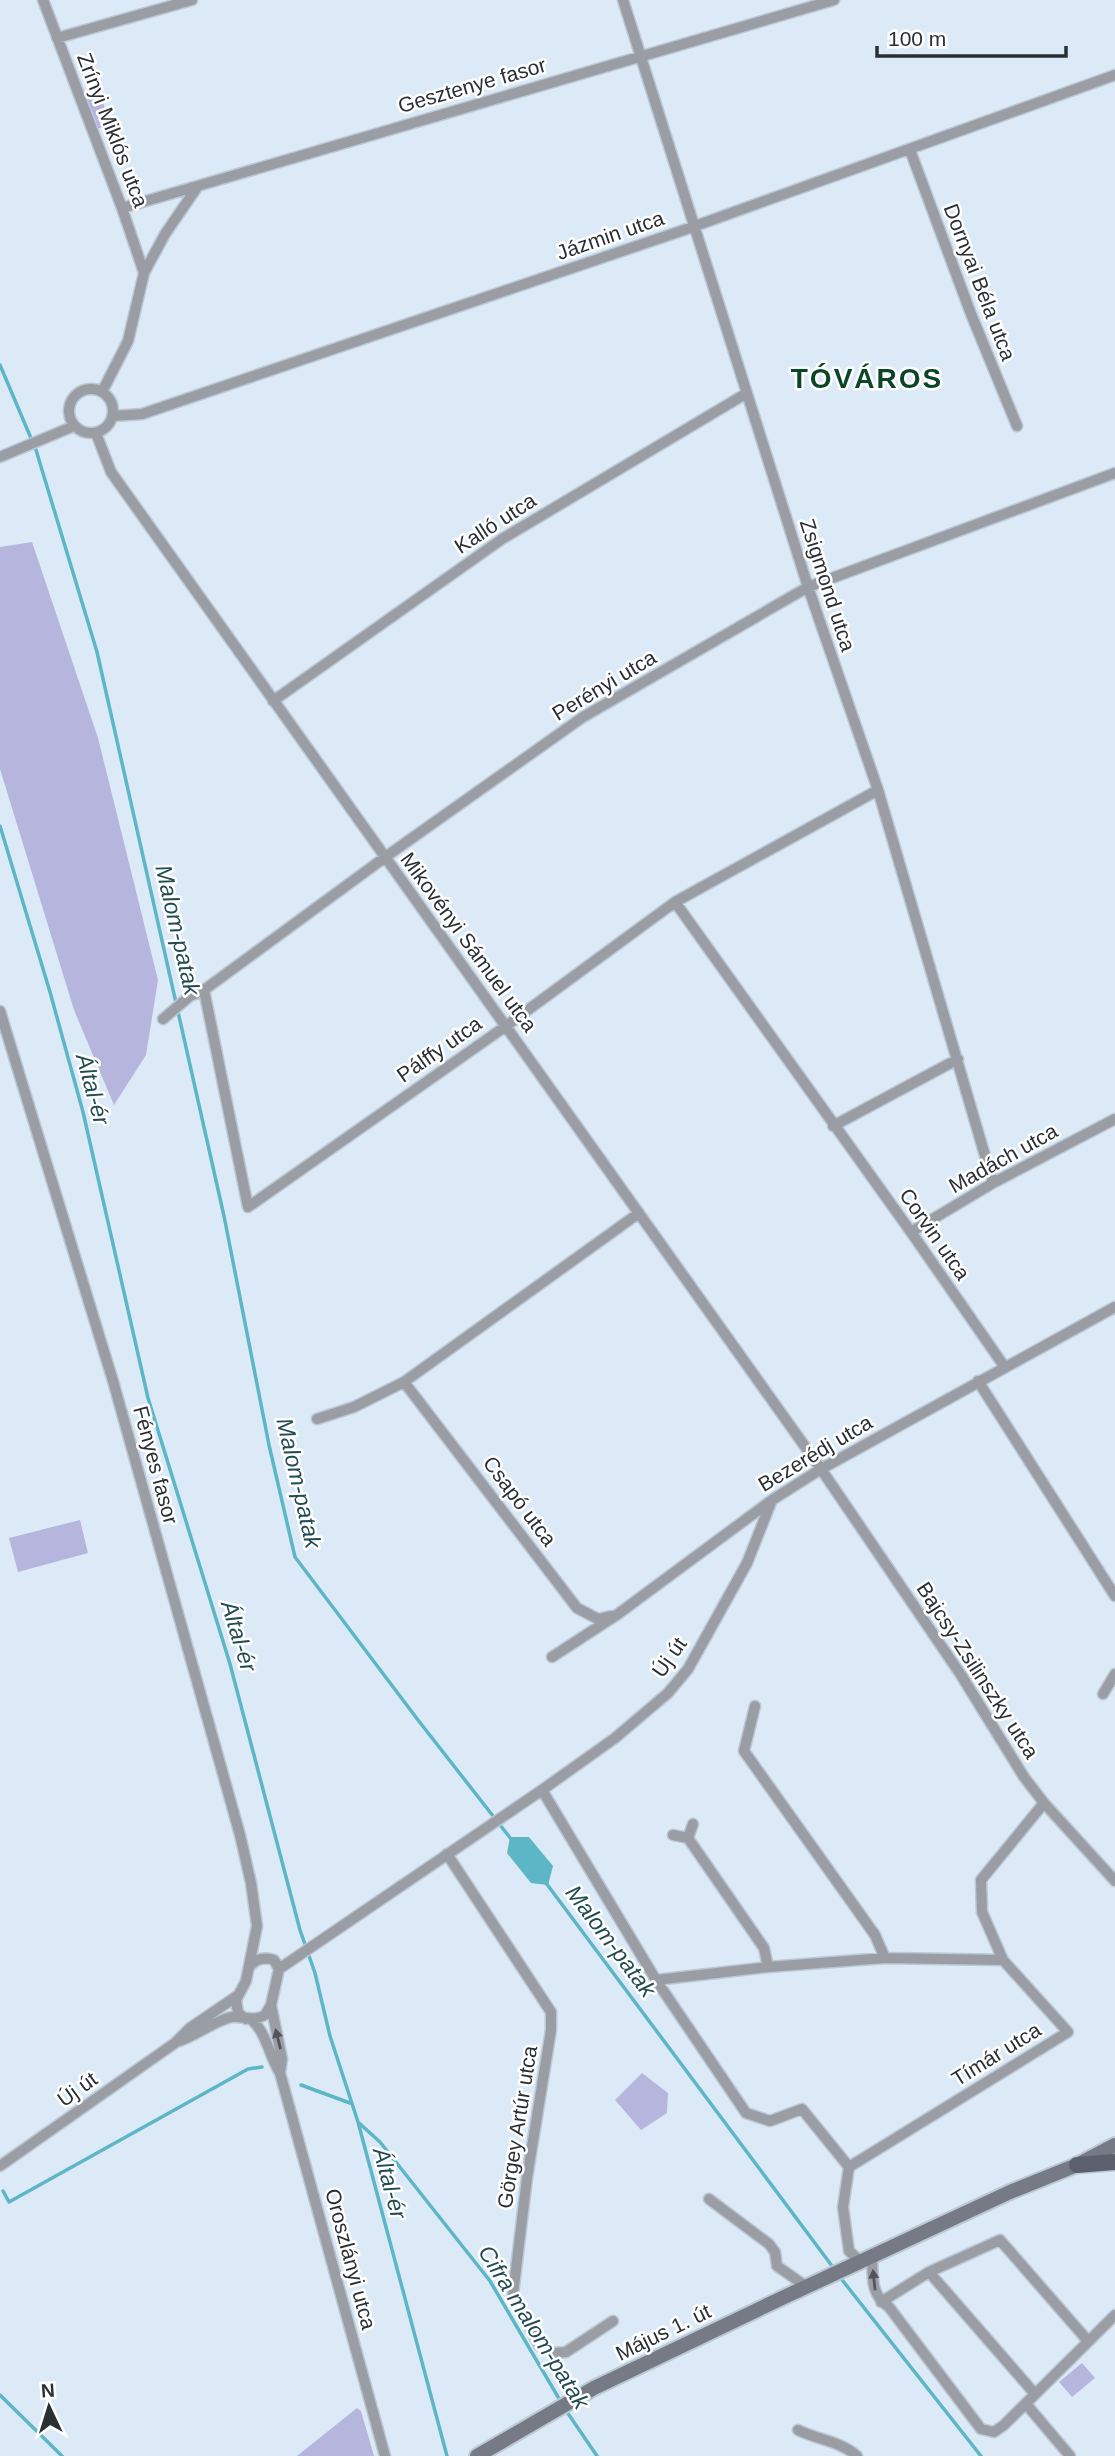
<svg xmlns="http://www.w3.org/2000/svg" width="1115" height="2456" viewBox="0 0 1115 2456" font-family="Helvetica,sans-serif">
  <rect width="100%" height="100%" fill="#dceaf7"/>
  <path fill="#b6b5de" d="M 99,89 L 110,125 L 94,130 L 83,94 Z
    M 32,542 L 98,738 L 158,980 L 146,1055 L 114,1105 L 74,1010 L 0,769 L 0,547 Z
    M 80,1520 L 88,1553 L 18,1572 L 9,1538 Z
    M 642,2073 L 668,2093 L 667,2113 L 641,2130 L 615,2100 Z
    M 1082,2363 L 1095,2378 L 1072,2397 L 1059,2382 Z
    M 357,2408 L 361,2411 L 374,2456 L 297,2456 Z"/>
  <path fill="#5cb6c6" d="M 510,1837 L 529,1837 L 553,1866 L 548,1885 L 531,1883 L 507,1853 Z"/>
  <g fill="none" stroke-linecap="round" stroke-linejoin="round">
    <path stroke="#5cb6c6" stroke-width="3.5" d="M 0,365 L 36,450 L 97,652 L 224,1216 L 269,1445 L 295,1557 L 418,1720 L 511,1839
      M 0,826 L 50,992 L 83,1112 L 148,1398 L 230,1664 L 300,1930 L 315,1973 L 330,2036 L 358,2122 L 447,2456
      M 546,1883 L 835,2270
      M 301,2085 L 350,2103
      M 359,2123 L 380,2142 L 490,2281 L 561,2402
      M 3,2191 L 9,2202 L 248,2069 L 262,2067
      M 839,2276 L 981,2456
      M 0,2395 L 62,2456
      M 565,2409 L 597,2456"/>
    <defs>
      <path id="minor" d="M 43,0 L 122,208 L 144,273
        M 623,0 L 808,587 L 878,790 L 993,1183
        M 57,38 L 192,0
        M 910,150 L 971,314 L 1017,426
        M 122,208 L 834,0
        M69 411a22 22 0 1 1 44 0a22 22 0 1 1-44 0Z
        M 102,392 L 128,341 L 144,273 L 165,234 L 198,186
        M 113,416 L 142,414 L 684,230 L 1115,75
        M 96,433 L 111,472 L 821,1469 L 961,1675 L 1024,1777 L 1044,1803 L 1115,1881
        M 0,457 L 74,426
        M 273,701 L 502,539 L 747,393
        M 675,902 L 911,1232 L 1004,1366
        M 204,990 L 248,1207 L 506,1026 L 675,902 L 878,790
        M 0,1011 L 113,1381 L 240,1835 L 251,1883 L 257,1926 L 246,1981 L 236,2000 L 238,2013 L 246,2019
        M 163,1019 L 190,996 L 204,990 L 384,858 L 583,717 L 808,587 L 1115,473
        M 833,1126 L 958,1059
        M 911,1232 L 993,1183 L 1115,1119
        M 978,1381 L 1115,1596
        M 404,1382 L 577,1608 L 598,1619 L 611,1616
        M 317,1419 L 354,1407 L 404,1382 L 639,1213
        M 552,1657 L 618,1614 L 772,1500 L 821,1469 L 1115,1307
        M 1103,1694 L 1115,1674
        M 755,1706 L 744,1751 L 875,1935 L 885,1958
        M 542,1790 L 656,1980 L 746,2113 L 770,2121 L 802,2109 L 849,2167 L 843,2207 L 849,2251 L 860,2261
        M 673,1835 L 688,1838 L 693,1824
        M 688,1838 L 764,1948 L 768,1967
        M 447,1854 L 551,2012 L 551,2030 L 527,2178 L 513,2294 L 539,2345 L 553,2353 L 566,2352 L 613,2321
        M 279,1969 L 542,1790 L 615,1738 L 668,1693 L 688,1669 L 747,1563 L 772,1500
        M 656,1980 L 768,1967 L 885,1958 L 1003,1960
        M 271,2005 L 282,2059 L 280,2073
        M 252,2020 C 267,2034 269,2056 280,2073 L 385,2456
        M 179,2041 C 195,2036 218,2019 232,2017 C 245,2016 253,2022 265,2015 L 271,2005 L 279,1969 L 274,1960 C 265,1957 257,1958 250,1966
        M 0,2166 L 175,2043 L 190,2028 L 237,1996
        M 849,2167 L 1068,2032 L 1003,1960 L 982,1912 L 981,1880 L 1044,1803
        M 709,2199 L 769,2244 L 775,2252 L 777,2266 L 807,2287
        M 872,2256 C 873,2276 870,2295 889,2307 L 981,2429 L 994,2432 L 1004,2425 L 1115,2315
        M 929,2272 L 1035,2394
        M 881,2302 L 929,2272 L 1000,2240 L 1088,2341
        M 1026,2404 L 1070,2456
        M 798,2430 C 818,2440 840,2441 857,2456"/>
      <path id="secondary" d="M 477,2456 L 594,2388 L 780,2299 L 1010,2192 L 1077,2165 L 1115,2145"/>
      <path id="primary" d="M 1077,2165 L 1115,2162"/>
    </defs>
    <use href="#minor" stroke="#bcc8d4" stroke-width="13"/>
    <use href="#secondary" stroke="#bcc8d4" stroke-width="18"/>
    <use href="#primary" stroke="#bcc8d4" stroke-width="19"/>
    <use href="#minor" stroke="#9b9da4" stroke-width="10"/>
    <use href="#secondary" stroke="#767a84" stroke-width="14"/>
    <use href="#primary" stroke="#5c606c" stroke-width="16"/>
  </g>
  <defs><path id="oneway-solid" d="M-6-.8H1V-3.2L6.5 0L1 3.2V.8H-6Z" transform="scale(1.75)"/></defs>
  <g fill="#52565b">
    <use href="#oneway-solid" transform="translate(278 2039) rotate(-104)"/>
    <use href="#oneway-solid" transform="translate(874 2280) rotate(-96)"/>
  </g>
  <g text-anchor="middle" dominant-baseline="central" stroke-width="5" stroke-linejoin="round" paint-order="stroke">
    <g font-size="21" fill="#2a2f34" stroke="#fff">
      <text transform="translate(472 85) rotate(-16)">Gesztenye fasor</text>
      <text transform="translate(113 130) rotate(69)">Zrínyi Miklós utca</text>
      <text transform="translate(610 235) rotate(-19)">Jázmin utca</text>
      <text transform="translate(980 282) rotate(69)">Dornyai Béla utca</text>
      <text transform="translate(495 523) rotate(-33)">Kalló utca</text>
      <text transform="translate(828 585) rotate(72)">Zsigmond utca</text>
      <text transform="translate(604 685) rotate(-31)">Perényi utca</text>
      <text transform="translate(469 942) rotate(54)">Mikovényi Sámuel utca</text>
      <text transform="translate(439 1049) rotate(-35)">Pálffy utca</text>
      <text transform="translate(1003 1158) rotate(-29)">Madách utca</text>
      <text transform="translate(935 1234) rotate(55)">Corvin utca</text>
      <text transform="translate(815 1453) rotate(-31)">Bezerédj utca</text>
      <text transform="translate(156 1465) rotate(75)">Fényes fasor</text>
      <text transform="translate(520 1501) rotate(53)">Csapó utca</text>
      <text transform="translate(669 1657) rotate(-55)">Új út</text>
      <text transform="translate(978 1670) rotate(57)">Bajcsy-Zsilinszky utca</text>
      <text transform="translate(996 2054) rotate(-32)">Tímár utca</text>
      <text transform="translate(77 2089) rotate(-36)">Új út</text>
      <text transform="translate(517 2127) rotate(-81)">Görgey Artúr utca</text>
      <text transform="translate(351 2259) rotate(75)">Oroszlányi utca</text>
      <text transform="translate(663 2332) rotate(-26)">Május 1. út</text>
    </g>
    <g font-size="23" font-style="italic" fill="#224b52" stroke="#fff">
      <text transform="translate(178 930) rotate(77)">Malom-patak</text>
      <text transform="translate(93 1089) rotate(75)">Által-ér</text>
      <text transform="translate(299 1483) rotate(77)">Malom-patak</text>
      <text transform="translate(239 1636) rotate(73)">Által-ér</text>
      <text transform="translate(611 1941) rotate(53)">Malom-patak</text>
      <text transform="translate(390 2183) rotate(75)">Által-ér</text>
      <text transform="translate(534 2327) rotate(58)">Cifra malom-patak</text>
    </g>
    <g font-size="28" font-weight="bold" letter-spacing="2" fill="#094526" stroke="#fff">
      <text x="867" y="378">TÓVÁROS</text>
    </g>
  </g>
  <g transform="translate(49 2407) rotate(356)" stroke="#ffffff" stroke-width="5" paint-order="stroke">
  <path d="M0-5L12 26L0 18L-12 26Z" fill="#2a2f34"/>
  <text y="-10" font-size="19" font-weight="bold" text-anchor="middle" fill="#2a2f34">N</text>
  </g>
  <path d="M877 46v10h189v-10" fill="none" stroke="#2a2f34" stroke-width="3.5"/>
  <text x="888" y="46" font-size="21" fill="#2a2f34" stroke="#ffffff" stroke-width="5" paint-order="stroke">100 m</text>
</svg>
